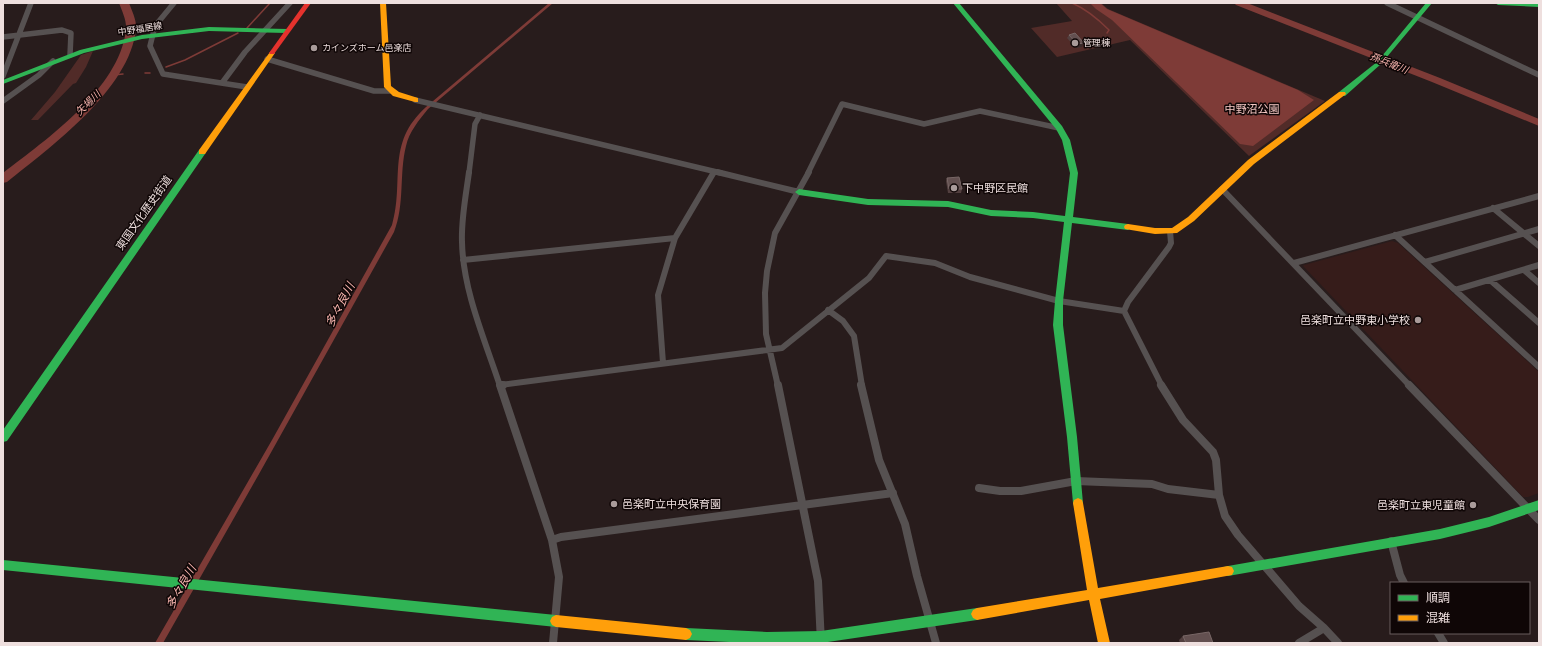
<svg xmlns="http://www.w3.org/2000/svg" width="1542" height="646" viewBox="0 0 1542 646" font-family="'Work Sans','Noto Sans JP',sans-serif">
  <rect width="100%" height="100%" fill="#281c1c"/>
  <path fill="#361c1a" d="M 1392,241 L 1398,243 L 1539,372 L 1539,493 L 1528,497 L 1523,497 L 1303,266 L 1304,265 Z"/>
  <path fill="#512b28" d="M 1056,3 L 1101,3 L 1108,9 L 1325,101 L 1249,156 L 1130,40 L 1057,57 L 1031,28 L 1072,21 Z
    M 93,51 L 86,67 L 76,83 L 73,84 L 38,120 L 31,120 L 55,92 L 81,55 Z"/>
  <path fill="#7e3b37" d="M 549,3 L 553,3 L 428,109 C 419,120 409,132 406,146 C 399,174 405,204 394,232 L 259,474 L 163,643 L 155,643 L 272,440 L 392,225 C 405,181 385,144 426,107 Z
    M 1090,3 L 1100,3 L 1107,9 L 1298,90 L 1314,100 L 1253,146 L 1240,144 L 1112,20 L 1096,9 Z"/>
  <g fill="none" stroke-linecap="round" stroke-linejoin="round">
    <path stroke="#7e3b37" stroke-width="1.5" d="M 1072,3 C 1086,9 1098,19 1109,30 L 1107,33
      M 247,28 L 270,3
      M 166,67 L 185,60 L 238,33
      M 145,73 L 150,73
      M 114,75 L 123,74"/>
    <path fill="#7e3b37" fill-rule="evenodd" d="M 119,3 L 129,3 C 132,11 137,21 136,29 C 130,89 51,147 7,182 L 3,183 L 3,173 C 47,139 119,89 126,30 C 127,21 122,11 119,3 Z
      M 1234,3 L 1247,3 L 1440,78 L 1539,119 L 1539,126 L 1432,82 L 1236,5 Z"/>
    <path stroke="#565151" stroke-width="5.5" d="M 174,3 L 155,26 L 150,46 L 163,74 L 247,87
      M 1387,3 L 1539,75
      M 3,37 L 62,30 L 71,33 L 70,55
      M 267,59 L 374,91 L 390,91
      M 3,76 L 31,3
      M 222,83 L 245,52 L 290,3
      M 415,100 L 721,173
      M 3,101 L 39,75 L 53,61
      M 469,173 L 475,124 L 480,115
      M 713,173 L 714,172
      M 808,173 L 842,104 L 924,124 L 980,111 L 1059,128"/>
    <path stroke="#565151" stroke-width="6" d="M 469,172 C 466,195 461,219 462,242 C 463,291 485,340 500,386
      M 717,172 L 799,192
      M 1222,189 L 1410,386
      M 1493,208 L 1539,246
      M 1395,235 L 1539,367
      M 463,260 L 675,238
      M 1425,262 L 1539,229
      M 1294,263 L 1539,196
      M 1524,270 L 1539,283
      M 1490,280 L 1539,323
      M 1455,290 L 1539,265
      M 828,310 L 843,321 L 854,336 L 862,386
      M 1124,311 L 1162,386
      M 1124,311 L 1128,302 L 1169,247 L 1171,243 L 1170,231
      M 663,363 L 658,295 L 675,238 L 714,172
      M 500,385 L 782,348 L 869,278 L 886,256 L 935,263 L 970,277 L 1059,301 L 1124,311
      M 778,386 L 766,334 L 765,293 L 767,271 L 775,233 L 809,172"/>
    <path stroke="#565151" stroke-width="8" d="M 500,385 L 552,540 L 559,577 L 553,643
      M 500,385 L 503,385
      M 778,385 L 818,581 L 821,643
      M 861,385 L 879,460 L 905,524 L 917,576 L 936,643
      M 1161,385 L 1183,420 L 1213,452 L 1216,460 L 1219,495 L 1225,516 L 1238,535 L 1299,606 L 1324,628 L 1338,643
      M 1409,385 L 1539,520
      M 979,488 L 1000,491 L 1021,491 L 1076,481 L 1152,484 L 1168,489 L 1219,495
      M 552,540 L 561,537 L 893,493
      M 1391,541 L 1400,575 L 1404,583
      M 1438,633 L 1444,643
      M 1299,643 L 1324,628"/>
    <path fill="#30b455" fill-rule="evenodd" d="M 953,3 L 959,3 L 1062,126 L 1070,140 L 1078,173 L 1073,217 L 1128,224 L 1132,227 L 1128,230 L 1072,223 L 1063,301 L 1063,325 L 1077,437 L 1083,503 L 1082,506 L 1078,508 L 1074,506 L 1073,503 L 1067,437 L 1053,325 L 1055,301 L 1064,222 L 1033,218 L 991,216 L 948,207 L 868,205 L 799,195 L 795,192 L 799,189 L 868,199 L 948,201 L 991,210 L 1033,212 L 1065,216 L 1070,173 L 1062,140 L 1056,129 Z
      M 1426,3 L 1432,3 L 1381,64 L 1345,96 L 1339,96 L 1339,92 L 1377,62 Z
      M 1495,3 L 1539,3 L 1539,7 L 1498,5 Z
      M 209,27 L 287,29 L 290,31 L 287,33 L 209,31 L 142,39 L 84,53 L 3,84 L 3,80 L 80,50 L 142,35 Z
      M 202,149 L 206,152 L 205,154 L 7,441 L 3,442 L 3,430 L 199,150 Z
      M 1539,500 L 1539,510 L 1489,527 L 1440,539 L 1228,576 L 1224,575 L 1222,571 L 1224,567 L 1228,566 L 1440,529 L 1489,517 Z
      M 3,560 L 556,615 L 560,617 L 562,621 L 560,625 L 556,627 L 3,570 Z
      M 977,608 L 981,610 L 983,614 L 981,618 L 977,620 L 821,643 L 751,643 L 686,640 L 682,638 L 680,634 L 682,630 L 686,628 L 767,632 L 821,631 Z"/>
    <path fill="#ff9f0a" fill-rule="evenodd" d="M 380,3 L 386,3 L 391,86 L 399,92 L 418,98 L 418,102 L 415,102 L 393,96 L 384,87 Z
      M 272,51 L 275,53 L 205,154 L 199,154 L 199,150 L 270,52 Z
      M 1339,92 L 1345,92 L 1346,94 L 1254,164 L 1194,221 L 1177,233 L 1155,234 L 1125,229 L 1124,227 L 1125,225 L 1128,224 L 1155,228 L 1172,228 L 1188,217 L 1248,160 Z
      M 1078,498 L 1082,500 L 1083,503 L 1098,588 L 1228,566 L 1232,567 L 1234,571 L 1232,575 L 1100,599 L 1110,643 L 1098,643 L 1089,600 L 977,620 L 973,618 L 971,614 L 973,610 L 977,608 L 1087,590 L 1073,503 L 1074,500 Z
      M 556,615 L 686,628 L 690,630 L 692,634 L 690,638 L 686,640 L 556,627 L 552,625 L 550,621 L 552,617 Z"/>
    <path fill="#e5322d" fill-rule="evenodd" d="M 305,3 L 311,3 L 274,54 L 270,54 L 269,53 Z"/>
  </g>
  <path fill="#523f3f" d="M 1069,35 L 1082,47 L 1076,48 L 1067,38 Z
    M 947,178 L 962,189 L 961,193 L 948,193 L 946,181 Z
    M 1183,636 L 1213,643 L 1180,643 L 1179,640 Z"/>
  <path fill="#3a2a2a" d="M 1084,43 L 1082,47 L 1076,48 L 1077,44 Z"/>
  <path fill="#635050" stroke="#786766" d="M 1075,33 L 1084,43 L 1077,44 L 1069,35 Z
    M 959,177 L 962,189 L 949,189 L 947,178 Z
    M 1209,632 L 1213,643 L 1186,643 L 1183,636 Z"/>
  <g fill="#a99b9a" stroke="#0f0606" stroke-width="1.5">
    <circle cx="1075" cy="43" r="4"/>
    <circle cx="314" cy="48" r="4"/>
    <circle cx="954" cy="188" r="4"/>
    <circle cx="1418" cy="320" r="4"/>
    <circle cx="614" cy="504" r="4"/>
    <circle cx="1473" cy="505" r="4"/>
  </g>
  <g text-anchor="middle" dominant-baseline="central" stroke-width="3" stroke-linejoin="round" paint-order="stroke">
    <g font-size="9" fill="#eedfde" stroke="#0f0606">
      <text transform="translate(140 29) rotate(-9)">中野福居線</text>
    </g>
    <g font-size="9" fill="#eedfde" stroke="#0f0606" text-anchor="start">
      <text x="1083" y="43">管理棟</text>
      <text x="322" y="48">カインズホーム邑楽店</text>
    </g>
    <g font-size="10" font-style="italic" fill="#f6b4ae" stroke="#0f0606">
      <text transform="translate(1389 63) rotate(22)">孫兵衛川</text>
      <text transform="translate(88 103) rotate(-45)">矢場川</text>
    </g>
    <g font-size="11" fill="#f5c8c4" stroke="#0f0606">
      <text x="1252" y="109">中野沼公園</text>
    </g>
    <g font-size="11" fill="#eedfde" stroke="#0f0606" text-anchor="start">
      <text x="962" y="188">下中野区民館</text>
      <text x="1410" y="320" text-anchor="end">邑楽町立中野東小学校</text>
      <text x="622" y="504">邑楽町立中央保育園</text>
      <text x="1465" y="505" text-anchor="end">邑楽町立東児童館</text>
    </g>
    <g font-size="11" fill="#eedfde" stroke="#0f0606">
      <text transform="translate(144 213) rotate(-55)">東国文化歴史街道</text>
    </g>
    <g font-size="12" font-style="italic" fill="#f6b4ae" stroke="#0f0606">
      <text transform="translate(340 305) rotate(-62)">多々良川</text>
      <text transform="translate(181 587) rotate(-60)">多々良川</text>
    </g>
  </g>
  <rect width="1542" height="646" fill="none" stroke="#eedfde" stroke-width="8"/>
  <rect x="1390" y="582" width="140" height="52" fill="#0f0606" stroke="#685d5c"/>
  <rect x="1398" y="595" width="20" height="6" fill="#30b455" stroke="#685d5c"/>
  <text x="1426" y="602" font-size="12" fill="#eedfde">順調</text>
  <rect x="1398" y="615" width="20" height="6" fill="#ff9f0a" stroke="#685d5c"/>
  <text x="1426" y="622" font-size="12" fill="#eedfde">混雑</text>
</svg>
